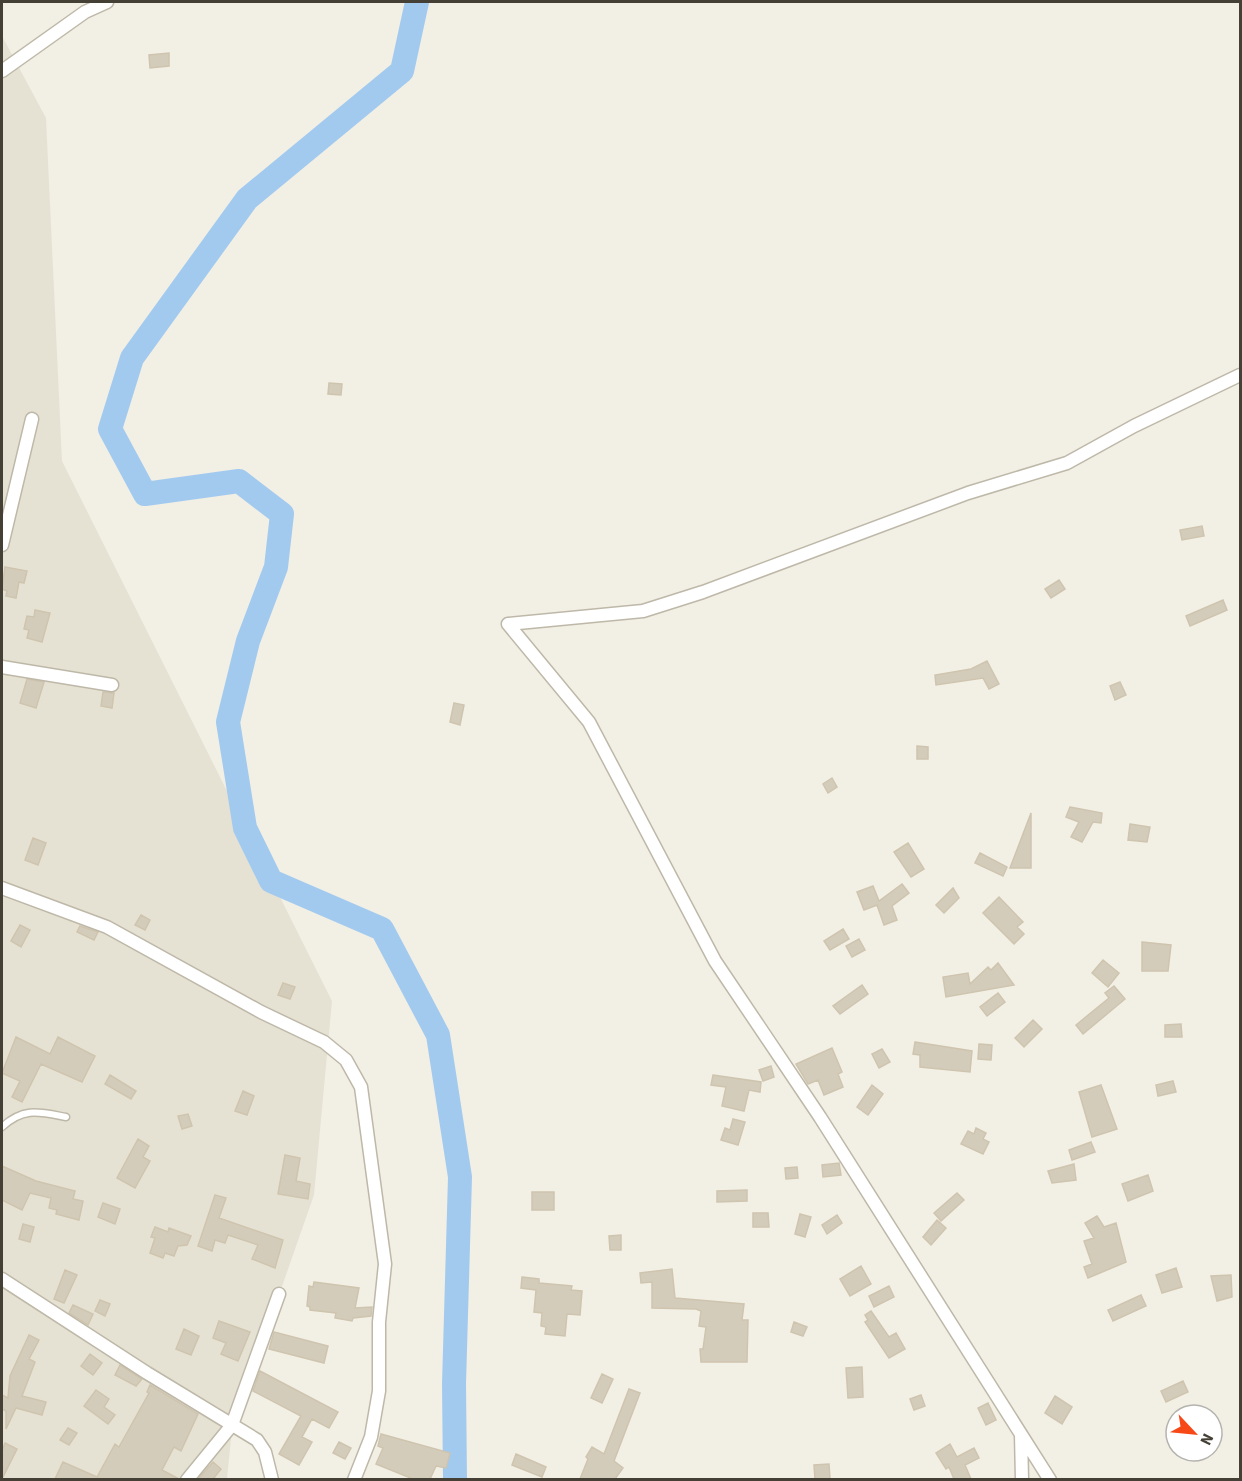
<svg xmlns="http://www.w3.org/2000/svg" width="1242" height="1481" viewBox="0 0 1242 1481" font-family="'Source Sans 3',sans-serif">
  <rect width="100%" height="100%" fill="#f2efe5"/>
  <path fill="#e6e2d3" d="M 2,36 L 46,118 L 62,461 L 332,1001 L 314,1195 L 232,1429 L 227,1479 L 2,1479 Z"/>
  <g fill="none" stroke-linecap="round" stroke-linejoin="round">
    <path stroke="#a2caef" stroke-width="24" d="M 417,2 L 402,71 L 247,199 L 132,358 L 110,429 L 145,494 L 239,481 L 282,514 L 276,567 L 248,641 L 228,722 L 245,828 L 271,881 L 382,929 L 438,1035 L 460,1177 L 454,1384 L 455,1480"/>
  </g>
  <path fill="#d4ccbb" stroke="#cfc4ae" stroke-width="1.5" d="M 169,53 L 169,66 L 150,68 L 149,55 Z
    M 329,383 L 342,384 L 341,395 L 328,394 Z
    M 1202,526 L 1204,536 L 1182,540 L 1180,530 Z
    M 5,567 L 27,571 L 24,583 L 19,582 L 16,598 L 6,596 L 7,591 L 2,589 Z
    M 1059,580 L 1065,589 L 1051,598 L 1045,589 Z
    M 1223,600 L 1227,610 L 1190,626 L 1186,616 Z
    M 35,610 L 50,613 L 42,642 L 27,638 L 29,630 L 24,629 L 27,616 L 34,617 Z
    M 987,661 L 999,684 L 989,689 L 983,678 L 936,685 L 935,675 L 971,669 Z
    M 27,679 L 44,682 L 36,708 L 20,703 Z
    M 1120,682 L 1126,695 L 1115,700 L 1110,686 Z
    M 103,692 L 114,693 L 112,708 L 101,706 Z
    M 454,703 L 464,705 L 460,725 L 450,722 Z
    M 917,746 L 928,747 L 928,759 L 917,759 Z
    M 832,778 L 837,787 L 828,793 L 823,784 Z
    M 1070,807 L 1102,813 L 1101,823 L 1093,822 L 1082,842 L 1071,837 L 1079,822 L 1066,817 Z
    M 1031,813 L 1031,868 L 1010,868 Z
    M 1130,824 L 1150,827 L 1147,842 L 1128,840 Z
    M 33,838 L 46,843 L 38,865 L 25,860 Z
    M 908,843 L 924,869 L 911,877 L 894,852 Z
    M 980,853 L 1007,867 L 1003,876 L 975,863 Z
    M 902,884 L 909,893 L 892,906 L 897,920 L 884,925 L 877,905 L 864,910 L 857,892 L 873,886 L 879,901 Z
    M 953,888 L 959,898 L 944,913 L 936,905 Z
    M 999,897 L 1023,922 L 1017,927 L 1024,934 L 1014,944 L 983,913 Z
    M 141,915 L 150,920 L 145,930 L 135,925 Z
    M 20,925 L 30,930 L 21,947 L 11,941 Z
    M 80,926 L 98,932 L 94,940 L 77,932 Z
    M 843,929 L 849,939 L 830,950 L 824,941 Z
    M 859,939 L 865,950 L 852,957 L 846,946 Z
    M 1142,942 L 1171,945 L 1168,971 L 1142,971 Z
    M 1103,960 L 1119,973 L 1108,987 L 1092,973 Z
    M 998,963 L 1014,985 L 946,997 L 943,977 L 968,973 L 970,984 L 988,967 L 991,970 Z
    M 283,983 L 295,987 L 290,999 L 278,995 Z
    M 862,985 L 868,994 L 840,1014 L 833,1006 Z
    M 1114,986 L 1125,999 L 1083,1034 L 1076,1025 L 1109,998 L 1105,993 Z
    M 998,993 L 1005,1002 L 987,1016 L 980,1007 Z
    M 1033,1020 L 1042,1029 L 1024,1047 L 1015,1038 Z
    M 1181,1024 L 1182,1037 L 1165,1037 L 1165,1025 Z
    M 16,1037 L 50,1054 L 58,1037 L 95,1056 L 82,1082 L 41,1064 L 22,1102 L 12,1097 L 20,1081 L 2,1073 Z
    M 915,1042 L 972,1051 L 970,1072 L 920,1067 L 920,1055 L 913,1054 Z
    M 979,1044 L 992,1045 L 991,1060 L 978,1059 Z
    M 832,1048 L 842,1072 L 838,1074 L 843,1087 L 824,1095 L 818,1080 L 808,1084 L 796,1064 Z
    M 882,1049 L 890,1062 L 879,1068 L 872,1054 Z
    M 771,1066 L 774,1077 L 763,1081 L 759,1070 Z
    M 110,1075 L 136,1091 L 131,1099 L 105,1084 Z
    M 713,1075 L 761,1082 L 760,1092 L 749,1090 L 744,1111 L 722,1106 L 726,1087 L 711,1085 Z
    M 1173,1081 L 1176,1092 L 1158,1096 L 1156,1085 Z
    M 872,1085 L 883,1094 L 868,1115 L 857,1107 Z
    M 1101,1085 L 1117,1129 L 1092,1137 L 1079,1092 Z
    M 243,1091 L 254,1096 L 247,1115 L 235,1111 Z
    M 188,1114 L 192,1126 L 182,1129 L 178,1116 Z
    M 733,1119 L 745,1122 L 738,1145 L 721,1140 L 725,1128 L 730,1130 Z
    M 976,1128 L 986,1133 L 983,1139 L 989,1142 L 983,1154 L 961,1144 L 968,1131 L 974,1134 Z
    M 138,1139 L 149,1146 L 143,1157 L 150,1161 L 135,1188 L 117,1178 Z
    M 1091,1142 L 1095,1152 L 1072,1160 L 1069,1150 Z
    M 285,1155 L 300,1158 L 296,1181 L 310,1184 L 308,1199 L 278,1194 Z
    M 839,1163 L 841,1175 L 823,1177 L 822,1165 Z
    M 1074,1164 L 1076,1180 L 1052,1183 L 1048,1171 Z
    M 2,1166 L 36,1181 L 75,1191 L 73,1199 L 83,1201 L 79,1220 L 56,1214 L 57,1210 L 49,1208 L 51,1198 L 30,1193 L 22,1210 L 2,1200 Z
    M 797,1167 L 798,1178 L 786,1179 L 785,1168 Z
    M 1148,1175 L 1153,1191 L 1128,1201 L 1122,1184 Z
    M 747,1190 L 747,1201 L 717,1202 L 717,1191 Z
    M 532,1192 L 554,1192 L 554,1210 L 532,1210 Z
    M 957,1193 L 964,1200 L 941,1221 L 934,1213 Z
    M 215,1195 L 226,1198 L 219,1218 L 283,1240 L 275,1268 L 252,1259 L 258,1245 L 228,1235 L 225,1243 L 215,1240 L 212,1251 L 198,1246 Z
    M 103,1203 L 120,1209 L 115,1224 L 98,1217 Z
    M 753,1213 L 768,1213 L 769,1227 L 753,1227 Z
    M 800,1214 L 811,1217 L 805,1237 L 795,1234 Z
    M 837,1215 L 842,1223 L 827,1234 L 822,1225 Z
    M 1097,1216 L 1104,1227 L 1116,1223 L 1126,1262 L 1088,1278 L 1084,1267 L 1092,1264 L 1084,1241 L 1094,1238 L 1085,1223 Z
    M 937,1220 L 946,1228 L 931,1245 L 923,1237 Z
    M 23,1224 L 34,1227 L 30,1242 L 19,1239 Z
    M 155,1227 L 168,1232 L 169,1228 L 191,1236 L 187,1245 L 178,1246 L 174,1256 L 165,1253 L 163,1258 L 150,1253 L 155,1238 L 151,1237 Z
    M 621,1235 L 621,1250 L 610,1250 L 609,1236 Z
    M 861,1266 L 871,1284 L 850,1296 L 840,1279 Z
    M 1176,1268 L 1182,1287 L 1162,1293 L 1156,1275 Z
    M 672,1269 L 675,1298 L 744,1304 L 742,1320 L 748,1320 L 747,1362 L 701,1362 L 700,1349 L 703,1349 L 706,1327 L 699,1326 L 701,1311 L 696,1309 L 652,1308 L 652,1282 L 641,1283 L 640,1273 Z
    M 65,1270 L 77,1275 L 64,1303 L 54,1299 Z
    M 1231,1275 L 1232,1297 L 1217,1301 L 1211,1276 Z
    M 522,1277 L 539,1279 L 539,1283 L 572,1286 L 571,1290 L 582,1291 L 580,1315 L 567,1314 L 565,1336 L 545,1334 L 546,1327 L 541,1326 L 542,1313 L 534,1312 L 536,1290 L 521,1288 Z
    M 314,1282 L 359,1288 L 355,1308 L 372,1307 L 371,1316 L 353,1318 L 352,1321 L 335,1318 L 336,1313 L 310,1310 L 310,1307 L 307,1306 L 309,1286 L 313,1287 Z
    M 889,1286 L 894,1297 L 874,1307 L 869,1296 Z
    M 1141,1295 L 1146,1306 L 1113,1321 L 1108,1310 Z
    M 100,1300 L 110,1304 L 105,1316 L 95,1311 Z
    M 73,1305 L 93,1314 L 88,1325 L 69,1313 Z
    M 871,1311 L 889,1337 L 896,1333 L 905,1349 L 889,1358 L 865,1322 L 868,1320 L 865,1315 Z
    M 219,1321 L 250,1332 L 238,1361 L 221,1354 L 226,1343 L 213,1338 Z
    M 794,1322 L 807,1327 L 803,1336 L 791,1332 Z
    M 184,1329 L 199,1336 L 191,1355 L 176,1349 Z
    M 274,1332 L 328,1346 L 324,1363 L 269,1349 Z
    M 29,1335 L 39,1340 L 29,1359 L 35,1362 L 22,1396 L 46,1402 L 42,1415 L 16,1408 L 6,1429 L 6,1411 L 2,1409 L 2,1395 L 8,1398 L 10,1376 Z
    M 90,1354 L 102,1363 L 93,1375 L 81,1366 Z
    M 120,1365 L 142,1379 L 136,1386 L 115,1375 Z
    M 862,1367 L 863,1397 L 848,1398 L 846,1368 Z
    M 260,1371 L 338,1412 L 329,1428 L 312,1419 L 302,1437 L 312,1442 L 299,1465 L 279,1454 L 301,1416 L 253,1391 Z
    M 602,1374 L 613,1379 L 602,1403 L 591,1398 Z
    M 1183,1381 L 1188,1392 L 1166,1402 L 1161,1391 Z
    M 150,1385 L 198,1414 L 181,1451 L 174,1447 L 162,1470 L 179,1479 L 55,1479 L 63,1462 L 97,1477 L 115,1444 L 119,1447 L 149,1393 L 147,1392 Z
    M 629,1389 L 640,1393 L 614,1461 L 623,1468 L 615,1479 L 580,1479 L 588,1459 L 586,1457 L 592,1447 L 604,1454 Z
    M 96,1390 L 109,1399 L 104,1407 L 115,1415 L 108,1424 L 84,1406 Z
    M 921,1395 L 925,1406 L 914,1410 L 910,1399 Z
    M 1055,1396 L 1072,1407 L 1062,1424 L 1045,1413 Z
    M 988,1403 L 996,1420 L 986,1425 L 978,1408 Z
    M 68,1428 L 77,1433 L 69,1445 L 60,1440 Z
    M 381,1434 L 450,1453 L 446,1468 L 436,1466 L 430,1479 L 413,1479 L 376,1464 L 383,1448 L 378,1446 Z
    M 339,1442 L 351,1448 L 345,1459 L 333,1453 Z
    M 5,1443 L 17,1449 L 2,1479 L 2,1451 Z
    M 950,1444 L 957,1457 L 974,1448 L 979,1458 L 965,1465 L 971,1479 L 954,1479 L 949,1467 L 946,1469 L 936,1453 Z
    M 516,1454 L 546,1467 L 542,1477 L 512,1465 Z
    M 213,1462 L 221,1469 L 213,1479 L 198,1479 Z
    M 829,1464 L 830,1479 L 815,1479 L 814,1465 Z"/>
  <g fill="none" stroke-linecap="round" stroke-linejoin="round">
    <defs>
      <path id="service" d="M 2,1127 C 24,1107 39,1112 66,1117"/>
      <path id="minor" d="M 2,71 L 85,12 L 107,2
        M 2,545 L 32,419
        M 508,624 L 589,722 L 715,961 L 820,1117 L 1050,1480
        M 508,624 L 643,611 L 703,592 L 968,493 L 1067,463 L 1134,426 L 1240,375
        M 2,667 L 112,685
        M 2,888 L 107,927 L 261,1012 L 324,1042 L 346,1060 L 361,1087 L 385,1264 L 379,1322 L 379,1391 L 371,1437 L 354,1480
        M 2,1279 L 147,1373 L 257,1440 L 265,1452 L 272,1480
        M 1021,1434 L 1022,1480
        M 187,1480 L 232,1425 L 279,1294"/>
    </defs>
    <use href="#service" stroke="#beb8a8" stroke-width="9"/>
    <use href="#minor" stroke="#beb8a8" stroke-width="15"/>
    <use href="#service" stroke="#fff" stroke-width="6"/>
    <use href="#minor" stroke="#fff" stroke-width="12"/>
  </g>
  <rect width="1242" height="1481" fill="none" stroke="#454035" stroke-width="6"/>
  <g transform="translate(1194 1433) rotate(116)"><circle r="28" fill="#ffffff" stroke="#b5b3ae" stroke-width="1.5"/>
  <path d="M0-4.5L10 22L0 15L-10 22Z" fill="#f74918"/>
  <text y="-9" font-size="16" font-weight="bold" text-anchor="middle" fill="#454035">N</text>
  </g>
</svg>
